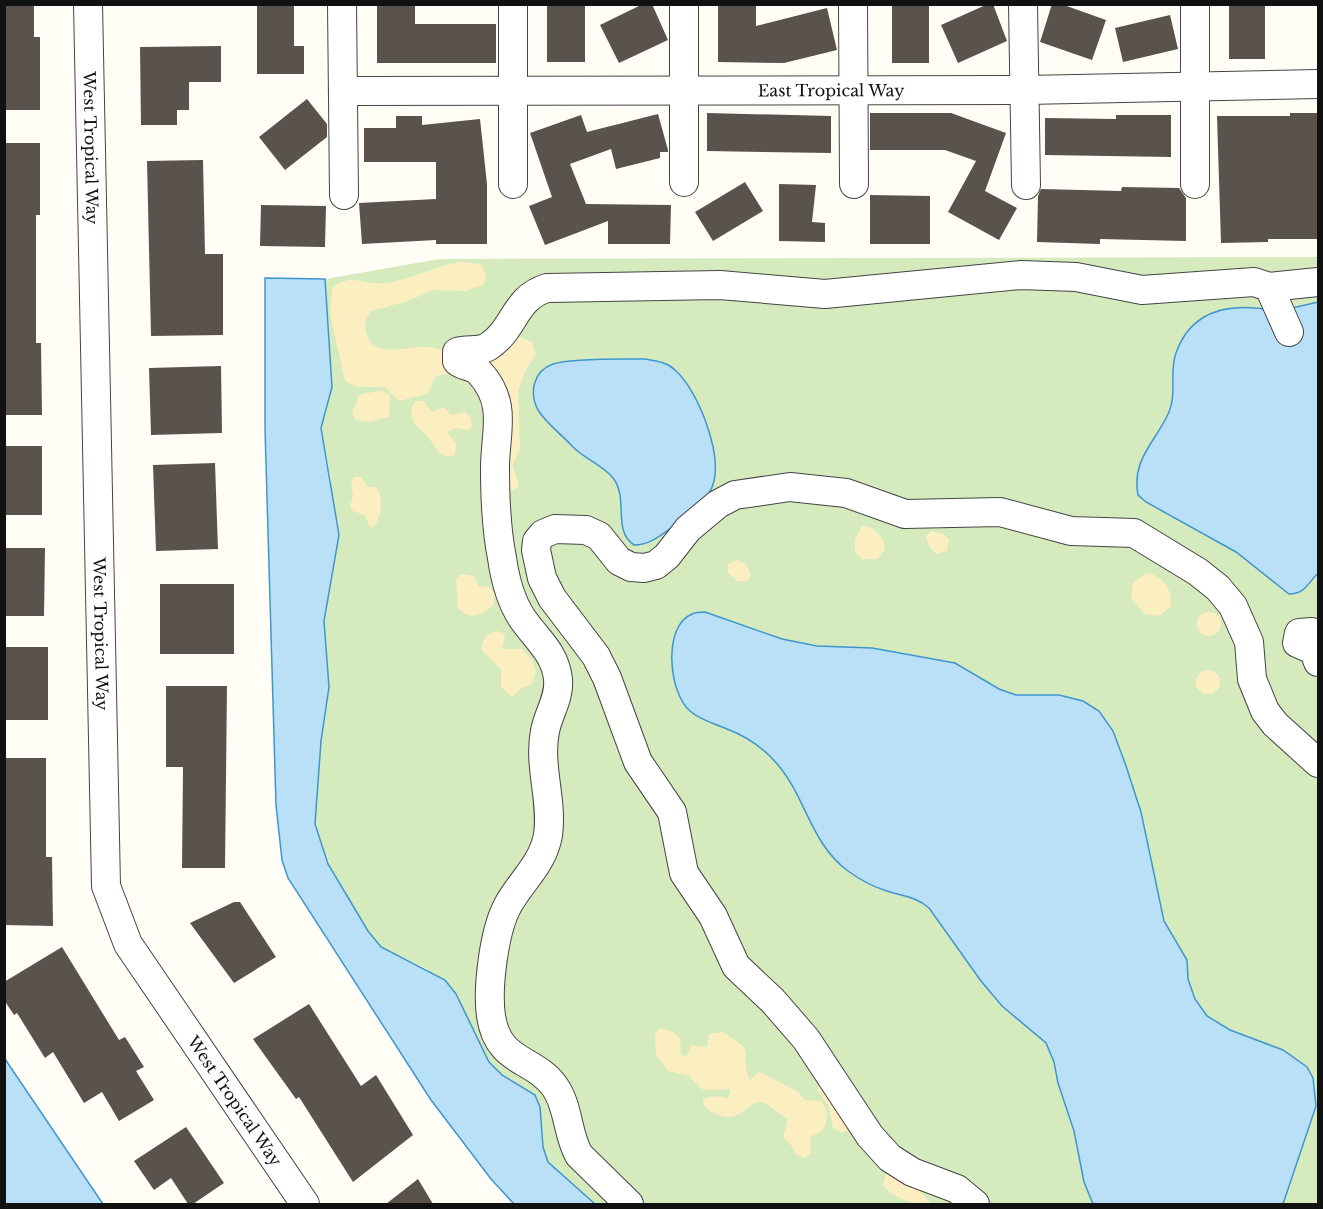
<svg xmlns="http://www.w3.org/2000/svg" width="1323" height="1209" viewBox="0 0 1323 1209" font-family="'Libre Baskerville',serif">
  <rect width="100%" height="100%" fill="#fffdf5"/>
  <path fill="#d5ebbd" d="M 1318,257 L 1318,1204 L 595,1204 L 547,1162 L 543,1147 L 540,1107 L 535,1095 L 502,1075 L 489,1062 L 472,1027 L 427,969 L 381,947 L 368,931 L 328,864 L 315,824 L 321,741 L 329,687 L 324,621 L 328,590 L 331,480 L 321,428 L 332,387 L 325,279 L 440,259 Z"/>
  <path fill="#fbeec1" d="M 463,262 L 482,265 L 486,277 L 483,285 L 466,291 L 433,290 L 408,301 L 371,311 C 365,318 364,324 366,333 C 374,359 402,347 421,347 C 431,347 441,349 450,352 L 452,369 L 448,373 L 436,376 L 427,394 L 399,401 L 385,387 L 357,387 L 345,381 L 330,313 L 332,288 C 349,272 364,285 385,283 C 413,280 436,264 463,262 Z
    M 519,337 L 532,342 L 536,355 L 526,369 L 518,391 L 520,447 L 513,465 L 519,486 L 507,494 L 487,362 L 512,338 Z
    M 382,390 L 390,396 L 389,417 L 368,422 L 356,420 L 352,413 L 359,395 Z
    M 423,401 L 432,412 L 444,407 L 451,415 L 465,412 L 471,418 L 472,427 L 469,430 L 456,428 L 447,432 L 456,443 L 455,455 C 439,460 437,449 429,438 C 421,427 408,427 412,406 L 416,401 Z
    M 354,477 L 361,477 L 368,487 L 376,487 C 384,496 382,519 373,527 L 369,526 L 365,515 L 353,511 L 350,506 L 353,496 L 351,482 Z
    M 862,526 C 874,526 885,537 885,549 L 877,559 L 862,559 L 855,552 L 855,539 Z
    M 931,531 L 941,533 L 949,539 L 947,551 L 937,554 L 930,548 L 926,536 Z
    M 737,560 L 746,564 L 751,575 L 747,581 L 737,581 L 728,573 L 728,564 Z
    M 1147,573 C 1163,576 1174,590 1170,607 L 1159,616 L 1145,614 L 1131,599 L 1133,583 Z
    M 461,574 L 474,576 L 479,587 L 489,586 L 495,594 L 493,605 C 481,615 472,622 458,608 L 456,580 Z
    M1197 624a12 12 0 1 1 24 0a12 12 0 1 1-24 0Z
    M 498,631 L 505,635 L 502,649 L 522,649 L 532,660 L 536,671 L 531,685 L 521,688 L 512,697 L 501,687 L 501,669 L 482,651 C 480,641 488,632 498,631 Z
    M1196 682a12 12 0 1 1 24 0a12 12 0 1 1-24 0Z
    M 660,1028 L 671,1031 L 680,1038 L 681,1054 L 686,1057 L 692,1045 L 707,1047 L 709,1034 L 723,1032 L 744,1047 C 748,1059 743,1068 750,1080 L 758,1072 L 762,1073 L 798,1092 L 805,1100 L 821,1101 C 829,1108 829,1127 819,1133 C 816,1134 812,1135 810,1137 L 811,1153 L 804,1158 L 796,1154 L 791,1145 L 783,1137 L 788,1119 L 763,1102 C 742,1102 742,1127 714,1113 C 707,1110 703,1106 703,1099 L 715,1096 L 728,1099 L 731,1089 L 703,1090 L 688,1075 L 668,1071 L 656,1054 L 655,1033 Z
    M 821,1081 L 852,1126 L 843,1133 L 833,1128 L 828,1105 L 817,1090 Z
    M 886,1174 L 916,1186 L 931,1204 C 912,1204 897,1200 883,1186 Z"/>
  <path fill="#b9e0f7" stroke="#3f96cf" stroke-width="1.5" d="M 265,278 L 325,279 L 332,387 L 321,428 L 339,535 L 324,621 L 329,687 L 321,741 L 315,824 L 328,864 L 368,931 L 381,947 L 445,980 L 456,994 L 489,1062 L 502,1075 L 535,1095 L 540,1107 L 543,1147 L 548,1162 L 595,1204 L 514,1204 L 491,1179 L 431,1100 L 288,878 L 282,860 L 276,805 L 265,429 Z
    M 1318,302 L 1318,573 C 1308,583 1305,594 1289,594 L 1236,552 L 1146,502 L 1138,495 C 1131,459 1156,442 1169,412 C 1177,393 1169,372 1176,353 C 1189,316 1218,305 1255,308 C 1261,308 1267,310 1273,310 C 1288,310 1304,305 1318,302 Z
    M 645,359 C 656,361 667,362 675,370 C 698,390 721,451 714,481 C 710,500 690,514 675,525 C 662,534 651,545 634,545 C 612,531 629,498 613,478 C 602,465 585,459 573,447 C 562,435 546,423 538,410 C 529,393 533,371 553,364 C 571,358 625,359 645,359 Z
    M 705,612 L 782,639 L 817,646 L 872,648 L 955,663 L 999,689 L 1016,695 L 1059,695 L 1083,701 L 1099,711 L 1113,731 L 1125,763 L 1141,812 L 1164,921 L 1187,960 L 1188,979 L 1195,999 L 1207,1016 L 1230,1030 L 1283,1050 L 1307,1067 L 1313,1078 L 1316,1106 L 1283,1204 L 1093,1204 L 1084,1182 L 1074,1131 L 1058,1083 L 1054,1062 L 1046,1043 L 1002,1006 L 981,981 L 929,908 C 916,896 900,896 884,890 C 871,886 859,879 848,871 C 811,844 806,798 778,765 C 764,748 748,737 727,729 C 715,724 700,720 690,711 C 669,694 662,626 692,614 C 696,612 701,612 705,612 Z
    M 5,1059 L 103,1204 L 5,1204 Z"/>
  <path fill="#5a524d" d="M 4,4 L 34,4 L 34,37 L 40,37 L 40,110 L 4,110 Z
    M 643,4 L 652,4 L 668,40 L 619,63 L 600,25 Z
    M 718,4 L 756,4 L 756,26 L 827,8 L 837,50 L 784,63 L 718,62 Z
    M 988,4 L 993,4 L 1007,41 L 958,63 L 941,25 Z
    M 1052,4 L 1061,4 L 1106,20 L 1092,60 L 1040,42 Z
    M 1229,4 L 1265,4 L 1265,59 L 1229,59 Z
    M 547,5 L 585,5 L 585,62 L 547,62 Z
    M 892,5 L 929,5 L 929,63 L 892,63 Z
    M 257,6 L 294,6 L 294,46 L 304,46 L 304,74 L 257,74 Z
    M 377,6 L 415,6 L 415,24 L 496,24 L 496,63 L 377,63 Z
    M 1170,15 L 1178,49 L 1123,62 L 1115,28 Z
    M 221,46 L 221,82 L 189,82 L 189,110 L 177,110 L 177,125 L 141,125 L 140,47 Z
    M 307,99 L 327,124 L 327,137 L 285,170 L 259,137 Z
    M 707,113 L 831,116 L 831,153 L 707,151 Z
    M 870,113 L 951,113 L 1006,133 L 985,191 L 1017,208 L 999,240 L 948,212 L 976,161 L 945,150 L 870,150 Z
    M 1290,113 L 1318,113 L 1318,239 L 1268,239 L 1268,242 L 1221,243 L 1217,116 L 1290,116 Z
    M 658,114 L 668,150 L 668,152 L 660,152 L 660,158 L 616,169 L 611,149 L 570,164 L 586,204 L 671,205 L 670,244 L 608,244 L 608,221 L 545,245 L 529,206 L 552,197 L 530,133 L 581,115 L 587,132 Z
    M 1116,115 L 1171,115 L 1171,157 L 1045,155 L 1045,118 L 1116,119 Z
    M 396,116 L 422,116 L 422,125 L 480,119 L 487,184 L 487,244 L 436,244 L 436,240 L 362,244 L 359,203 L 436,199 L 436,162 L 364,162 L 364,128 L 396,128 Z
    M 4,143 L 40,143 L 40,215 L 36,215 L 36,343 L 41,343 L 42,415 L 4,415 Z
    M 203,160 L 205,254 L 223,254 L 223,335 L 151,336 L 147,161 Z
    M 745,182 L 763,211 L 713,241 L 695,212 Z
    M 779,184 L 816,185 L 812,222 L 825,223 L 825,242 L 779,241 Z
    M 1122,187 L 1179,188 L 1186,198 L 1186,241 L 1100,239 L 1100,244 L 1037,242 L 1038,196 L 1041,189 L 1121,191 Z
    M 870,195 L 930,196 L 930,244 L 870,244 Z
    M 261,205 L 326,206 L 325,247 L 260,246 Z
    M 221,366 L 222,433 L 151,435 L 149,368 Z
    M 4,446 L 42,446 L 42,515 L 4,515 Z
    M 215,463 L 218,549 L 156,551 L 153,465 Z
    M 4,548 L 45,548 L 44,616 L 4,616 Z
    M 160,584 L 234,584 L 234,654 L 160,654 Z
    M 4,647 L 48,647 L 48,720 L 4,720 Z
    M 166,686 L 227,686 L 225,868 L 182,868 L 183,767 L 166,767 Z
    M 4,758 L 46,758 L 46,857 L 52,857 L 53,926 L 4,925 Z
    M 234,902 L 240,902 L 276,957 L 234,983 L 190,923 Z
    M 62,947 L 119,1040 L 125,1037 L 144,1067 L 136,1071 L 154,1100 L 119,1121 L 102,1092 L 84,1103 L 53,1052 L 45,1058 L 17,1013 L 14,1015 L 4,1000 L 4,982 Z
    M 309,1004 L 361,1086 L 376,1075 L 413,1135 L 353,1182 L 299,1097 L 296,1099 L 253,1039 Z
    M 186,1127 L 224,1183 L 193,1204 L 188,1204 L 171,1178 L 154,1190 L 134,1161 Z
    M 418,1179 L 433,1204 L 386,1204 Z"/>
  <g fill="none" stroke-linecap="round" stroke-linejoin="round">
    <defs>
      <g id="minor">
        <path id="s1" d="M 88,4 L 106,886 L 128,944 L 305,1204"/>
        <path d="M 342,4 L 344,195"/>
        <path d="M 513,4 L 513,184"/>
        <path d="M 684,4 L 684,182"/>
        <path d="M 853,4 L 854,184"/>
        <path d="M 1023,4 L 1026,185"/>
        <path id="s2" d="M 343,91 L 1026,90 L 1318,84"/>
        <path d="M 1195,184 L 1195,4"/>
        <path d="M 1269,287 L 1318,282"/>
        <path d="M 1313,650 L 1297,643 L 1299,633 L 1312,632 C 1317,643 1312,648 1318,662"/>
        <path d="M 629,1204 L 579,1155 C 567,1134 569,1107 555,1087 C 534,1057 498,1064 491,1016 C 487,988 494,930 508,905 C 521,881 543,864 548,835 C 553,800 538,766 545,731 C 548,714 560,698 558,679 C 555,652 536,639 522,618 C 510,600 505,579 502,558 C 496,528 495,498 495,468 C 495,432 508,404 480,373 C 474,366 464,367 457,361 L 457,352 C 468,348 479,353 489,346 C 515,329 514,298 547,288 L 720,285 L 825,294 L 1021,275 L 1076,277 L 1142,290 L 1254,282 L 1269,287 L 1289,332"/>
        <path d="M 975,1204 L 957,1189 L 912,1172 L 890,1158 L 870,1136 L 806,1039 L 773,1001 L 736,966 L 713,916 L 684,873 L 672,812 L 638,762 L 607,678 L 596,656 L 552,598 L 542,578 L 536,550 L 537,541 L 543,534 L 555,529 L 586,530 L 599,536 L 619,561 L 631,567 L 644,568 L 656,565 L 667,556 L 688,529 L 718,504 L 735,495 L 790,487 L 846,493 L 905,514 L 1000,512 L 1071,531 L 1134,533 L 1198,572 L 1218,588 L 1233,606 L 1249,642 L 1252,679 L 1265,711 L 1275,724 L 1318,763"/>
      </g>
    </defs>
    <use href="#minor" stroke="#444" stroke-width="30"/>
    <use href="#minor" stroke="#fff" stroke-width="28"/>
  </g>
  <g text-anchor="middle" dominant-baseline="central" stroke-width="6" stroke-linejoin="round" paint-order="stroke">
    <g font-size="16" fill="#111" stroke="#fff">
      <text stroke="none"><textPath href="#s2" startOffset="488">East Tropical Way</textPath></text>
      <text stroke="none"><textPath href="#s1" startOffset="144">West Tropical Way</textPath></text>
      <text stroke="none"><textPath href="#s1" startOffset="630">West Tropical Way</textPath></text>
      <text stroke="none"><textPath href="#s1" startOffset="1134">West Tropical Way</textPath></text>
    </g>
  </g>
  <rect width="1323" height="1209" fill="none" stroke="#111111" stroke-width="12"/>
</svg>
